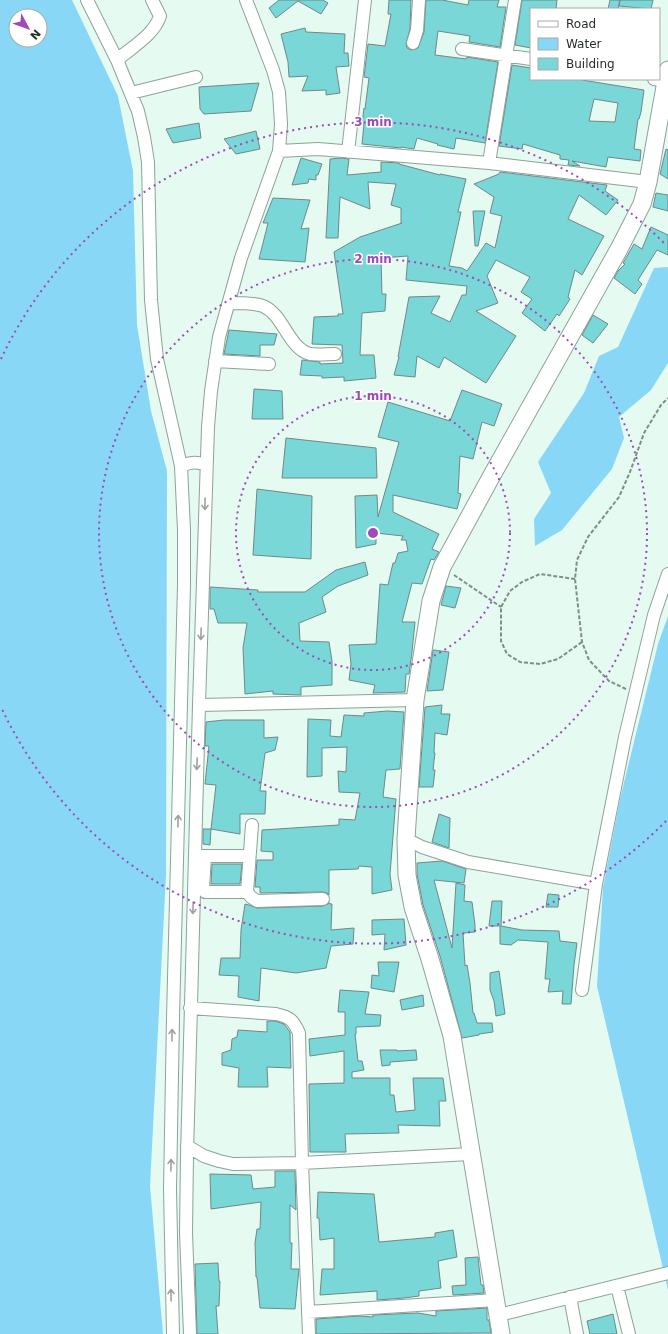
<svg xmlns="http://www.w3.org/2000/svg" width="668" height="1334" viewBox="0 0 668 1334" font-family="'DejaVu Sans',sans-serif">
  <rect width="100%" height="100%" fill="#e5faf0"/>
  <path fill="#88d7f7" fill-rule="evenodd" d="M 0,0 L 72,0 L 118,96 L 133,171 L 137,325 L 151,411 L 167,471 L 166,875 L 150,1186 L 163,1334 L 0,1334 ZM 16,16 L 40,16 L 40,40 L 16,40 Z
    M 668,267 L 668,363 L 651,390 L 619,417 L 624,438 L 612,469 L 562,530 L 535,546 L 534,519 L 551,493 L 538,462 L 584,393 L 599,356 L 618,347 L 654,268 Z
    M 668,616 L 668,1290 L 597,986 L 603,887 L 620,799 L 658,644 Z"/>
  <path fill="#79d7d7" stroke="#718888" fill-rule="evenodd" d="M 279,0 L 323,0 L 328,3 L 321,14 L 298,1 L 276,18 L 269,8 Z
    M 389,0 L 411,0 L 410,29 L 406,44 L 407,48 L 411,50 L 418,48 L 424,32 L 426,0 L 442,0 L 468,5 L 469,0 L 499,0 L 497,7 L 506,7 L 500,47 L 469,42 L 470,36 L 438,31 L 435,55 L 466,59 L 467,57 L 498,62 L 485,143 L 456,138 L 454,149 L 437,145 L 438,144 L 417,138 L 414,149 L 401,147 L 401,148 L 362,144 L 364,124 L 362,124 L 364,108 L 365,109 L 369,78 L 364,77 L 368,44 L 385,46 L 391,14 L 388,14 Z
    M 522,0 L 557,0 L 556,9 L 531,9 L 531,48 L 515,45 Z
    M 610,0 L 620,0 L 618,9 L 608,9 Z
    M 620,0 L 653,0 L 651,9 L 619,6 Z
    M 305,28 L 306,32 L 345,34 L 344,53 L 348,53 L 349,66 L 336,67 L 340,93 L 326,95 L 326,90 L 302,91 L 308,76 L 289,77 L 288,62 L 281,34 Z
    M 512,65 L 531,68 L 531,79 L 582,79 L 582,80 L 644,90 L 641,112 L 639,119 L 638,119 L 634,149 L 641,150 L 640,161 L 608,157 L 606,167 L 572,161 L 580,166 L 568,165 L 569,160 L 560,159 L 560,155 L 523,144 L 522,149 L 499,146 ZM 594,99 L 618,103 L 615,122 L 589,121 Z
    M 259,83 L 251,111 L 204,114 L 200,109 L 199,87 Z
    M 199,123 L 201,138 L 173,143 L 166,129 Z
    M 256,131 L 260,149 L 236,154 L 224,139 Z
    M 666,149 L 668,150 L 668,179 L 660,174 Z
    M 301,158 L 322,164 L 318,175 L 316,175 L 316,180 L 309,179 L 308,183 L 292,185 Z
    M 341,158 L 349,159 L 347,175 L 381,172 L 381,162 L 399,163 L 399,164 L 440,175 L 440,174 L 466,179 L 458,212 L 461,212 L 449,266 L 462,268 L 467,271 L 486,243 L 495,248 L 502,216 L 490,213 L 494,197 L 474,184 L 499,174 L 500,172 L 607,185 L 605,191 L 618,200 L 606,215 L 579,195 L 568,219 L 604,236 L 582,275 L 575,270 L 568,297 L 570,299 L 559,316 L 557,314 L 545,331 L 522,313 L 532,299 L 521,292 L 530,277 L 496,260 L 487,276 L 498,303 L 476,311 L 516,336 L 486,383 L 444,357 L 439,368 L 417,356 L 415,377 L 394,375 L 399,357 L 398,357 L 409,297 L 440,296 L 431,313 L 450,322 L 462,295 L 466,295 L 467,286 L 406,280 L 408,256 L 381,258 L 382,294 L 386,294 L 385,311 L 362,313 L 360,355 L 374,355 L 376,378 L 344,381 L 344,377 L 322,378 L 322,376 L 300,375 L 302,360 L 320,362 L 320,364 L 343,363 L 342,345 L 312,344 L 314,317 L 338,316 L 338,314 L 343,314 L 334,252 L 360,237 L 402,223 L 401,223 L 401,208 L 391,205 L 396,184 L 368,182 L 370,209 L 340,197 L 338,238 L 326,238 L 330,159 Z
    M 656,193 L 668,195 L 668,211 L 653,207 Z
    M 273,198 L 310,200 L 301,229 L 309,228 L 305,262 L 259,259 L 268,223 L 263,223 Z
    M 473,211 L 485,211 L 478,246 L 475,246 Z
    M 651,227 L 668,235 L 668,255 L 657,250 L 638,280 L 642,284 L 635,294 L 614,278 L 618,271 L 625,264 L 623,263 L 634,244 L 642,249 Z
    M 593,315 L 608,324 L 593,343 L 582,335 Z
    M 229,330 L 277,334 L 274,345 L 260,345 L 260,356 L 224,354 Z
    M 254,389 L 282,391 L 283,419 L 252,419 Z
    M 462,390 L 502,404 L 494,426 L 482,422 L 473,459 L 460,456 L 458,493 L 461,494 L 457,509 L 393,495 L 393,512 L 439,534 L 432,549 L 439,552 L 434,560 L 431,559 L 422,584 L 412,583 L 402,622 L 415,622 L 412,652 L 409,674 L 406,674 L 405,692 L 373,693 L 375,685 L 349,680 L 351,664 L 349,645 L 376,644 L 380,584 L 388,585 L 393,563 L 395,563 L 398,553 L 408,551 L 406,540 L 401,540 L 403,536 L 376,533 L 376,544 L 356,548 L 355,496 L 377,495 L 378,517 L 399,442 L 378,437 L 388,402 L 450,421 Z
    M 286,438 L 376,448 L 377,478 L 282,478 Z
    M 257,489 L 312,496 L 311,559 L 253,555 Z
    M 365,562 L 368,575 L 338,586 L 322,597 L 326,612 L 299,623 L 300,641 L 329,642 L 332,661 L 332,685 L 301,687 L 301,695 L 273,694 L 273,691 L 245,694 L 243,648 L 247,623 L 218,623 L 214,609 L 210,609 L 210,587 L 258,590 L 258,592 L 305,592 L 336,570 Z
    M 446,586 L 461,588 L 455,608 L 441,605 Z
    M 433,650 L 449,652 L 445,678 L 443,690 L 427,691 Z
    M 442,705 L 441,714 L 450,714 L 447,735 L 435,733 L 434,753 L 435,753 L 433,770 L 435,770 L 433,787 L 419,787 L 425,707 Z
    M 387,711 L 404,712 L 400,769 L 386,770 L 383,797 L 396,799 L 390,874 L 392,890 L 372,894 L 372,867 L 359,866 L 358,869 L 329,870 L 329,895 L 327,893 L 323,892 L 260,893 L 260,887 L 255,887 L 257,860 L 273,860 L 273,852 L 261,851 L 262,830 L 339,825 L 339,819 L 355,820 L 360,793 L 339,792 L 338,771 L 346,772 L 347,747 L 322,748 L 322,776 L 307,777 L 308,719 L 331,720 L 330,736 L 341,737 L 344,715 L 364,716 L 364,713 Z
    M 224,720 L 264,720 L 264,738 L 278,737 L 275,750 L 265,753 L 260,791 L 266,791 L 265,814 L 240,814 L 240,834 L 211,829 L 216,785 L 205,784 L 209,746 L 205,746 L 206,722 Z
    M 439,814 L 450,818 L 449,848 L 432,842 Z
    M 203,829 L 211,829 L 210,845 L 203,844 Z
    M 442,861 L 466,869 L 464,883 L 434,880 L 452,948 L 456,883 L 465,885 L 464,901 L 472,902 L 475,925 L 475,932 L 463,933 L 465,966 L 467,965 L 470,983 L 473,1013 L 474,1013 L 477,1023 L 492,1023 L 493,1032 L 479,1034 L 479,1035 L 462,1038 L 440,956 L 423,905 L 417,874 L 417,863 Z
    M 212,864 L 242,864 L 240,884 L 211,884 Z
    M 548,894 L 559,895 L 558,907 L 546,907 Z
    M 492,901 L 502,901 L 501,926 L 522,930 L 559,931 L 560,941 L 577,943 L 574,965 L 571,1004 L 562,1004 L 563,991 L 548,992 L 550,979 L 545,979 L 548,942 L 518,940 L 511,945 L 500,944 L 500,926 L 489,926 Z
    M 330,903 L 330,904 L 332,904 L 331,930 L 354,928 L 353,944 L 331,946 L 326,968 L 296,973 L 261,968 L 259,1001 L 238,997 L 239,976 L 219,975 L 221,958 L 240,958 L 241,930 L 245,904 L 249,905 L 257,908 L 323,906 Z
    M 404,919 L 406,945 L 384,950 L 385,934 L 372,935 L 372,920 Z
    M 378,962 L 399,962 L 394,992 L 371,988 L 372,975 L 379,976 Z
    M 499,971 L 505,1014 L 496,1016 L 494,1001 L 490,990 L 490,973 Z
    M 340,990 L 369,992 L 365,1014 L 381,1015 L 380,1026 L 356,1027 L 356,1034 L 355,1034 L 358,1061 L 362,1061 L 364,1070 L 352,1072 L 352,1078 L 390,1078 L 390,1095 L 394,1095 L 396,1112 L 415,1110 L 413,1078 L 443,1078 L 446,1101 L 439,1101 L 440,1126 L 398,1125 L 399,1133 L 345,1134 L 346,1152 L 310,1152 L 309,1084 L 344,1083 L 344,1051 L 310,1056 L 309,1039 L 345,1035 L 345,1012 L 338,1012 Z
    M 423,995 L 424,1006 L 402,1010 L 400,1000 Z
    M 267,1021 L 275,1021 L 284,1024 L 290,1032 L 291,1068 L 267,1067 L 268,1087 L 238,1087 L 239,1068 L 222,1065 L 222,1053 L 231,1050 L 232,1039 L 237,1037 L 238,1030 L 267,1032 Z
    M 380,1050 L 397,1050 L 397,1051 L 416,1050 L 417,1060 L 390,1062 L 390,1065 L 382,1066 Z
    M 275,1171 L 295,1171 L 296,1210 L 290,1205 L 290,1243 L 292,1243 L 291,1269 L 299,1269 L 295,1309 L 260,1308 L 257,1277 L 256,1277 L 255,1243 L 257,1229 L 260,1229 L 261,1202 L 211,1209 L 210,1174 L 251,1175 L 253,1189 L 275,1187 Z
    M 318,1192 L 374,1194 L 379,1242 L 435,1237 L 435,1233 L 453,1230 L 457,1257 L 438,1261 L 441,1288 L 419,1291 L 419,1296 L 404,1298 L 377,1300 L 377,1291 L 320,1295 L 322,1269 L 334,1269 L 334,1238 L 320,1240 L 319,1218 L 317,1218 Z
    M 478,1257 L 481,1285 L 483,1285 L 484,1293 L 453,1295 L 452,1286 L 466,1285 L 465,1258 Z
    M 218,1263 L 219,1281 L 220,1281 L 219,1306 L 216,1306 L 218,1334 L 197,1334 L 195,1264 Z
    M 487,1308 L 487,1320 L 489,1320 L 491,1333 L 316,1334 L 316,1319 L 359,1316 L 373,1317 L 373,1315 L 418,1313 L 436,1316 L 436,1311 Z
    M 613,1314 L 617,1334 L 590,1334 L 587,1321 Z"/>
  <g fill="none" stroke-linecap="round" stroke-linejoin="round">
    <defs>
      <path id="minor" d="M 87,0 L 117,60 L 138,111 L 144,137 L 148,162 L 151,300 L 157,359 L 181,466 L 184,530 L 184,585 L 173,1018 L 170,1189 L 173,1334
        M 413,43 L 417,30 L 419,0
        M 462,49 L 531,59
        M 117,60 C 132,47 154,35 160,16 L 152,0
        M 654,79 L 666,81
        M 131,93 L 196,77
        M 279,151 L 318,149 L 489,163 L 648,182
        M 348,152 L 365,0
        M 489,163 L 515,0
        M 229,303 C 238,303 255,303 263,306 C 284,315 288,348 310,354 C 317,355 327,354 335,354
        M 215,361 L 269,364
        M 181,466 C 190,462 197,461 206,465
        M 199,705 L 415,700
        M 252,825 L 247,892 L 251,897 L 257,901 L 323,899
        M 406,839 L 422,847 L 468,862 L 596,884
        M 198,856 L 249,856
        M 205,856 L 203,889 L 205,892 L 247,892
        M 582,990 L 596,884 L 625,737 L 654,615 L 668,574
        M 190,1008 L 276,1014 C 290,1017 293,1020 299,1033 L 302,1163 L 309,1334
        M 187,1146 L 204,1156 L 219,1161 L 233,1164 L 302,1163 L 470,1154
        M 617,1286 L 629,1334
        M 570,1297 L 577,1334
        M 308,1312 L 496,1300
        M 499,1315 L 668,1273
        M 190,1334 L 186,1233 L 187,1155 L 199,705 L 208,427 L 211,391 L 219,337 L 241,258 L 279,151 L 281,124 L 279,92 L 273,70 L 246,0"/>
      <path id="highway" d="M 501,1334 L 452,1036 L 430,959 L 413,907 L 407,875 L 406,839 L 415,700 L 431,601 L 442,567 L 491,477 L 619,249 L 642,204 L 648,182 L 668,70"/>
    </defs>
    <use href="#minor" stroke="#8da298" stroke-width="14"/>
    <use href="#highway" stroke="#8da298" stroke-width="19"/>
    <path stroke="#808e87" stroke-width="2" stroke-dasharray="4 2" stroke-linecap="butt" d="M 454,575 L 501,607
      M 575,579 L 540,574 L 522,582 L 510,591 L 501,607 L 501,641 L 507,654 L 520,662 L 540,664 L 558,659 L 582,642
      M 626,689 L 609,681 L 589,660 L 582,642 L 575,579 L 577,560 L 588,537 L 619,497 L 630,472 L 644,433 L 661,405 L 668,398"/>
    <use href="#minor" stroke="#fff" stroke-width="12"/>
    <use href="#highway" stroke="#fff" stroke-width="17"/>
  </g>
  <defs><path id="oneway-shaft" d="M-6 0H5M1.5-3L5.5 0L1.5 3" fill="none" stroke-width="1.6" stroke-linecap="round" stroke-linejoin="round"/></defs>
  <g stroke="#9da19f">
    <use href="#oneway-shaft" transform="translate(205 504) rotate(91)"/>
    <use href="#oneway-shaft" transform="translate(201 634) rotate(92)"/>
    <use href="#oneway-shaft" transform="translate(197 764) rotate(92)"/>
    <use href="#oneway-shaft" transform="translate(178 821) rotate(-89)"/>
    <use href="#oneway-shaft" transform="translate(193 908) rotate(92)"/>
    <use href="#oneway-shaft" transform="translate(172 1035) rotate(-89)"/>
    <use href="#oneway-shaft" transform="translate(171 1165) rotate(-89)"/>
    <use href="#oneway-shaft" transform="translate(171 1295) rotate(-91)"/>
  </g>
  <g fill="none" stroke="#9e4ab8" stroke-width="2" stroke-dasharray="2 4">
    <circle cx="373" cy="533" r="137"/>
    <circle cx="373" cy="533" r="274"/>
    <path d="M666 821A411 411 0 0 1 1 707M1 359A411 411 0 0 1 666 245"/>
  </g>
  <circle cx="373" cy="533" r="6" fill="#9e4ab8" stroke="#fff" stroke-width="2"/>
  <g font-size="12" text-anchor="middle" font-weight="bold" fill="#9e4ab8" stroke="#fff" stroke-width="3" stroke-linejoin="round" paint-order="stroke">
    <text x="373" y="126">3 min</text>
    <text x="373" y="263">2 min</text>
    <text x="373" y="400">1 min</text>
  </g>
  <rect x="530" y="8" width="130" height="72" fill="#ffffff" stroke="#a8abaa"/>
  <rect x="538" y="21" width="20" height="6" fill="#ffffff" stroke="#a8abaa"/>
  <text x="566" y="28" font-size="12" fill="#262e2a">Road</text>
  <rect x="538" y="38" width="20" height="12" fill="#88d7f7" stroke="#a8abaa"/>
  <text x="566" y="48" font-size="12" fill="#262e2a">Water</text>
  <rect x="538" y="58" width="20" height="12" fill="#79d7d7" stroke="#a8abaa"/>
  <text x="566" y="68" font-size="12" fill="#262e2a">Building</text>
  <g transform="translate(28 28) rotate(131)"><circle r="19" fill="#ffffff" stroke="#a8abaa"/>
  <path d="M0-3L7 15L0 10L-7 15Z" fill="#9e4ab8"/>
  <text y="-6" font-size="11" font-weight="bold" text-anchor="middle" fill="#262e2a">N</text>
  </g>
</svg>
